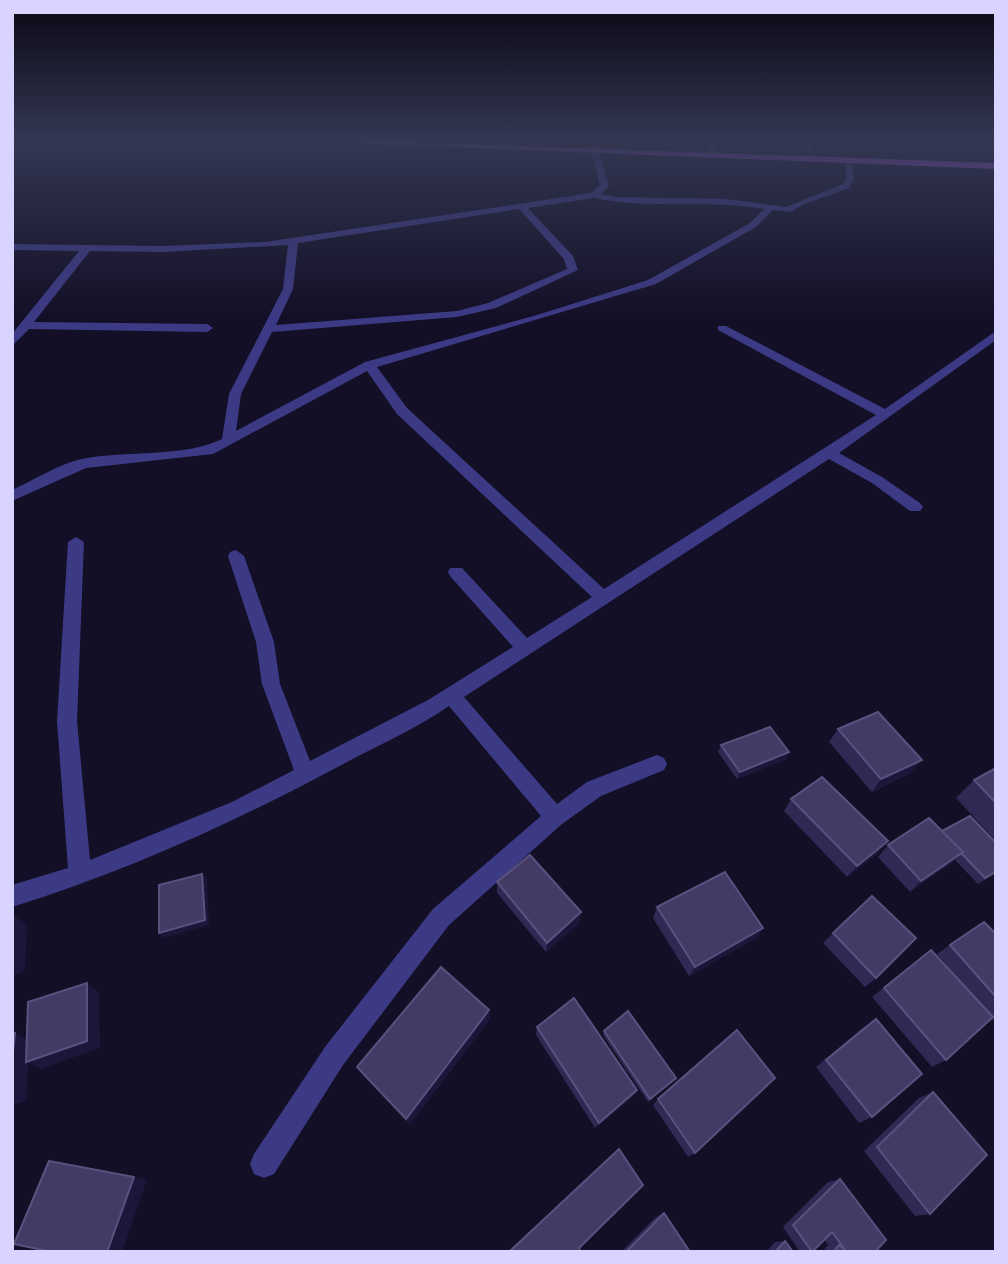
<svg xmlns="http://www.w3.org/2000/svg" width="1008" height="1264" viewBox="0 0 1008 1264" font-family="'PT Sans Narrow',sans-serif">
  <rect width="100%" height="100%" fill="#130f26"/>
  <g fill="none" stroke-linecap="round" stroke-linejoin="round">
    <path fill="#3d3a85" fill-rule="evenodd" d="M 591,140 L 599,140 L 599,151 L 609,186 L 601,194 L 616,197 L 726,199 L 786,207 L 843,184 L 846,179 L 845,158 L 852,160 L 854,179 L 849,188 L 802,205 L 791,212 L 773,210 L 756,227 L 656,284 L 377,367 L 407,408 L 604,589 L 876,415 L 718,330 L 718,326 L 726,326 L 885,409 L 996,331 L 996,340 L 839,453 L 882,477 L 920,503 L 923,507 L 920,511 L 910,511 L 872,483 L 829,459 L 464,697 L 557,804 L 587,782 L 657,755 L 664,758 L 667,764 L 664,770 L 601,796 L 562,824 L 449,925 L 343,1065 L 274,1174 L 264,1178 L 254,1174 L 250,1164 L 254,1154 L 325,1047 L 433,909 L 541,816 L 449,706 C 417,728 381,744 347,762 C 239,820 131,870 12,907 L 12,885 L 68,868 L 57,721 L 68,542 L 76,537 L 84,542 L 77,721 L 90,860 L 232,802 L 294,770 L 262,684 L 256,642 L 228,556 L 230,552 L 236,550 L 244,556 L 274,642 L 280,684 L 310,761 L 428,700 L 513,647 L 450,576 L 448,572 L 450,568 L 462,568 L 527,638 L 592,597 L 397,414 L 367,371 L 213,454 L 86,468 L 12,501 L 12,490 C 34,480 59,464 82,459 C 126,450 183,458 222,439 L 229,394 L 283,289 L 288,245 L 163,252 L 90,251 L 34,322 L 207,324 L 213,328 L 207,332 L 29,329 L 12,346 L 12,334 L 79,251 L 12,250 L 12,244 L 163,246 L 265,242 L 591,193 L 600,185 L 591,151 ZM 594,198 C 650,210 708,199 764,209 L 750,223 L 648,280 L 537,315 L 365,362 L 236,431 L 241,394 L 272,332 L 457,317 L 496,308 L 578,270 L 573,256 L 528,208 ZM 519,209 L 564,259 L 567,269 L 488,303 L 457,311 L 276,325 L 293,289 L 298,243 Z
      M 706,140 L 714,140 L 718,157 L 712,157 Z
      M 802,140 L 810,140 L 819,161 L 813,161 Z"/>
    <path fill="#c25bff" fill-rule="evenodd" d="M 276,140 L 356,140 L 996,163 L 996,169 Z"/>
  </g>
  <path fill="#312854" d="M 838,729 L 911,773 L 872,792 L 829,742 Z
    M 721,745 L 789,752 L 786,759 L 737,779 L 718,752 Z
    M 996,768 L 996,841 L 956,798 L 974,780 Z
    M 791,799 L 888,841 L 878,853 L 847,877 L 784,811 Z
    M 942,831 L 996,843 L 996,873 L 978,884 L 955,860 L 910,892 L 878,857 L 888,845 Z
    M 497,882 L 581,912 L 579,923 L 546,952 L 497,893 Z
    M 657,907 L 763,928 L 756,938 L 689,976 L 653,918 Z
    M 833,933 L 876,978 L 865,987 L 823,943 Z
    M 996,934 L 996,1023 L 992,1019 L 946,1060 L 932,1067 L 872,997 L 918,960 L 965,987 L 937,954 L 950,945 Z
    M 489,1010 L 490,1019 L 410,1124 L 362,1074 L 357,1067 Z
    M 876,1019 L 872,1117 L 859,1123 L 816,1067 L 864,1027 Z
    M 537,1027 L 637,1090 L 633,1096 L 595,1128 L 536,1035 Z
    M 604,1031 L 676,1078 L 648,1102 L 603,1035 Z
    M 933,1092 L 930,1214 L 915,1216 L 864,1151 L 919,1098 Z
    M 658,1099 L 695,1153 L 688,1157 L 653,1105 Z
    M 840,1179 L 875,1252 L 822,1252 L 827,1246 L 829,1246 L 824,1240 L 813,1252 L 800,1252 L 783,1227 L 828,1182 Z
    M 664,1213 L 690,1252 L 621,1252 L 656,1217 Z
    M 785,1241 L 793,1252 L 766,1252 L 775,1242 Z"/>
  <path fill="#1d163a" d="M 789,752 L 786,759 L 737,779 L 740,772 Z
    M 922,760 L 911,773 L 872,792 L 881,779 Z
    M 888,841 L 878,853 L 847,877 L 857,866 Z
    M 963,852 L 951,864 L 910,892 L 921,881 Z
    M 202,874 L 207,880 L 209,925 L 164,938 L 159,933 Z
    M 581,912 L 579,923 L 546,952 L 547,943 Z
    M 13,915 L 27,925 L 25,971 L 12,976 Z
    M 763,928 L 756,938 L 689,976 L 695,967 Z
    M 87,983 L 99,992 L 100,1048 L 41,1069 L 28,1063 L 26,1101 L 12,1105 L 12,1061 L 15,1033 L 30,1041 Z
    M 489,1010 L 490,1019 L 410,1124 L 406,1119 Z
    M 637,1090 L 633,1096 L 595,1128 L 599,1123 Z
    M 134,1177 L 147,1180 L 122,1252 L 107,1252 Z"/>
  <path fill="#433a66" stroke="#5a527e" stroke-width="2" d="M 878,712 L 922,760 L 881,779 L 838,729 Z
    M 770,727 L 789,752 L 740,772 L 721,745 Z
    M 996,768 L 996,803 L 974,780 Z
    M 822,777 L 888,841 L 857,866 L 791,799 Z
    M 970,816 L 996,843 L 996,872 L 985,878 L 962,854 L 963,852 L 942,831 Z
    M 929,818 L 963,852 L 921,881 L 888,845 Z
    M 530,855 L 581,912 L 547,943 L 497,882 Z
    M 725,872 L 763,928 L 695,967 L 657,907 Z
    M 202,874 L 205,920 L 159,933 L 159,885 Z
    M 872,896 L 916,938 L 876,978 L 833,933 Z
    M 984,922 L 996,934 L 996,997 L 950,945 Z
    M 931,950 L 993,1017 L 946,1060 L 884,988 Z
    M 441,967 L 489,1010 L 406,1119 L 357,1067 Z
    M 87,983 L 87,1041 L 26,1062 L 28,1002 Z
    M 574,998 L 637,1090 L 599,1123 L 537,1027 Z
    M 628,1011 L 676,1078 L 650,1099 L 604,1031 Z
    M 876,1019 L 922,1074 L 872,1117 L 826,1060 Z
    M 737,1030 L 775,1078 L 695,1153 L 658,1099 Z
    M 15,1033 L 12,1061 L 12,1034 Z
    M 933,1092 L 987,1155 L 930,1214 L 877,1147 Z
    M 619,1149 L 643,1185 L 579,1248 L 581,1252 L 509,1252 Z
    M 49,1161 L 134,1177 L 107,1252 L 52,1252 L 14,1244 Z
    M 840,1179 L 886,1240 L 875,1252 L 833,1252 L 839,1245 L 845,1250 L 832,1232 L 812,1252 L 793,1225 Z
    M 664,1213 L 690,1252 L 626,1252 Z
    M 785,1241 L 793,1252 L 775,1252 Z"/>
  <linearGradient id="sky" x2="0" y2="1"><stop stop-color="#0a0815"/><stop offset="0.44" stop-color="#333752"/><stop offset="1" stop-color="#333752" stop-opacity="0"/></linearGradient>
  <rect width="1008" height="317" fill="url(#sky)"/>
  <rect width="1008" height="1264" fill="none" stroke="#d9d4ff" stroke-width="28"/>
</svg>
